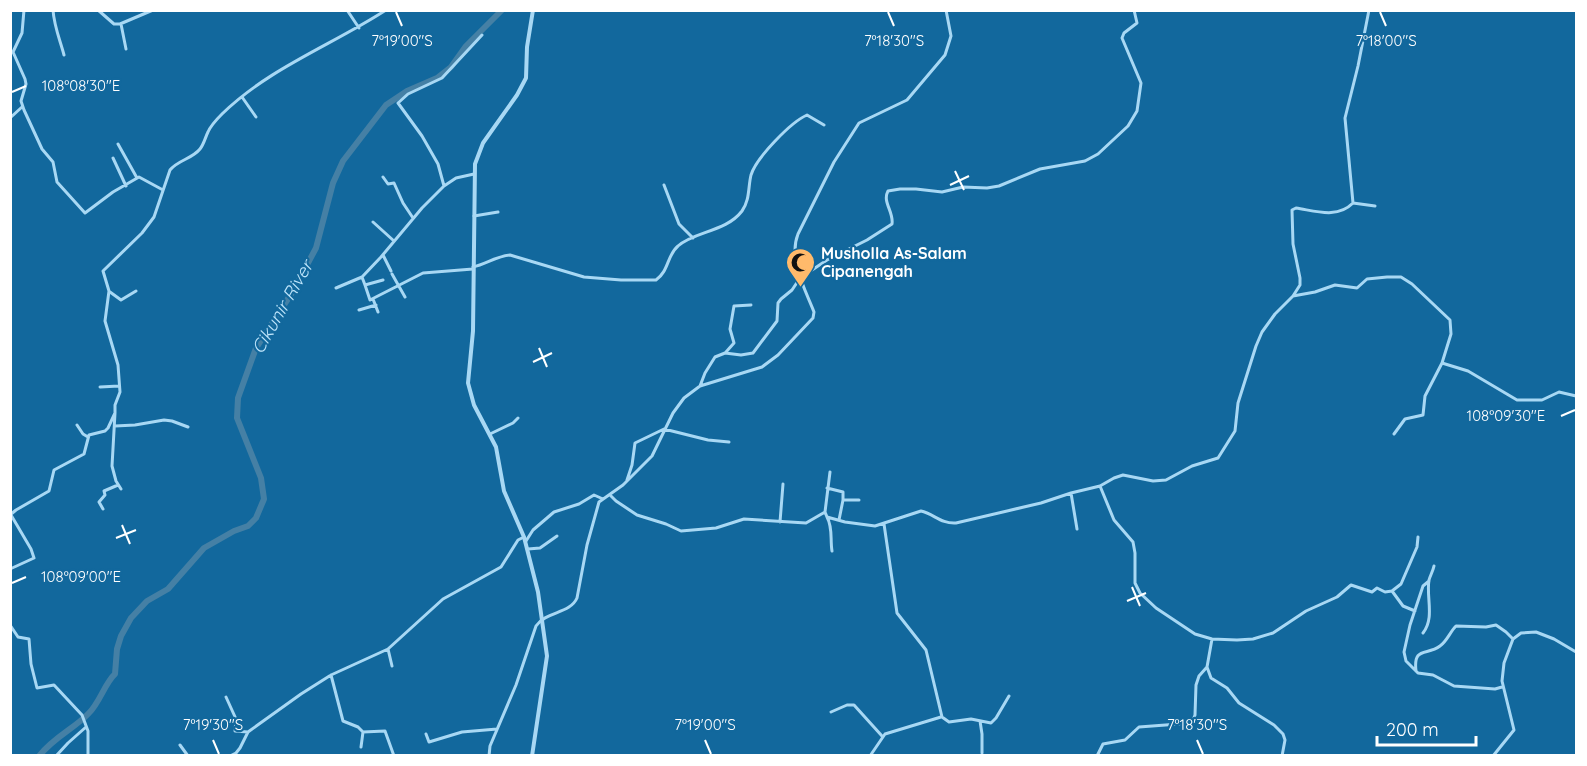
<svg xmlns="http://www.w3.org/2000/svg" width="1587" height="766" viewBox="0 0 1587 766" font-family="Quicksand,sans-serif">
  <rect width="100%" height="100%" fill="#12689d"/>
  <g fill="none" stroke-linecap="round" stroke-linejoin="round">
    <path stroke="#4580a5" stroke-width="6" d="M 39,756 C 55,736 74,729 89,713 C 100,702 105,683 115,674 L 117,649 L 121,636 L 131,618 L 147,601 L 168,589 L 204,548 L 234,531 L 248,526 L 256,518 L 264,499 L 261,478 L 237,418 L 238,398 L 256,348 L 293,291 L 316,248 L 333,183 L 343,161 L 386,105 L 407,91 L 437,78 L 451,67 L 466,46 L 502,10"/>
    <path stroke="#a8d8f4" stroke-width="3" d="M 24,10 L 22,33 L 13,52 L 25,79 L 26,84 L 21,101 L 24,110 L 42,149 L 53,162 L 57,182 L 85,213 L 113,192 L 139,177 L 163,190
      M 53,10 C 54,26 60,40 64,55
      M 98,10 L 114,24 L 120,24 L 153,10
      M 347,10 L 359,28
      M 1112,10 L 1119,10
      M 121,24 L 126,49
      M 242,97 L 256,117
      M 10,118 L 22,107
      M 118,144 L 137,178
      M 113,158 L 126,186
      M 383,177 L 388,184 L 394,183 L 403,203 L 413,218
      M 664,185 L 679,224 L 693,238
      M 444,186 L 438,164 L 422,136 L 398,103 L 408,94 L 442,78 L 482,35
      M 1353,203 L 1375,206
      M 474,216 L 498,212
      M 373,222 L 394,241
      M 383,255 L 391,271
      M 473,267 C 486,264 497,256 510,255 L 584,277 L 621,280 L 656,280 C 669,271 667,255 678,246 C 695,231 726,232 742,211 C 750,200 748,187 751,175 C 756,158 791,122 807,115 L 824,125
      M 392,274 L 405,297
      M 362,277 L 365,285 L 383,280
      M 365,285 L 370,300 L 423,273 L 473,269
      M 336,288 L 362,277 L 381,257 L 422,208 L 444,186 L 456,178 L 474,174
      M 110,292 L 121,300 L 136,291
      M 1293,296 L 1300,285 L 1300,278 L 1293,244 L 1292,210 L 1296,208 C 1316,211 1337,219 1353,203 L 1345,118 L 1358,66 L 1369,10
      M 373,299 L 378,312
      M 359,310 L 376,305
      M 726,352 L 734,343 L 730,329 L 734,306 L 751,305
      M 700,386 L 762,367 L 778,355 L 813,318 L 814,312 C 805,289 788,259 798,234 L 834,162 L 859,123 L 907,100 L 945,55 L 951,36 L 946,10
      M 100,387 L 119,386
      M 115,413 L 112,466 L 116,481 L 121,489
      M 77,425 L 83,434 L 88,437
      M 115,426 L 135,425 L 164,420 L 172,421 L 188,427
      M 490,434 L 513,423 L 518,418
      M 1394,434 L 1405,419 L 1423,415 L 1425,396 L 1442,363
      M 627,480 L 632,465 L 635,443 L 664,429 L 708,440 L 729,442
      M 1100,486 L 1114,478 L 1123,475 L 1153,481 L 1166,480 L 1192,466 L 1218,458 L 1235,431 L 1238,403 L 1256,346 L 1262,332 L 1275,314 L 1293,296 L 1315,292 L 1335,285 L 1357,288 L 1367,279 L 1387,277 L 1401,277 L 1412,284 L 1450,320 L 1451,334 L 1442,363 L 1468,371 L 1517,400 L 1542,400 L 1559,392 L 1576,396
      M 827,488 L 843,492 L 843,500
      M 1071,493 L 1077,529
      M 610,495 L 616,501 L 637,515 L 666,524 L 681,531 L 716,528 L 744,519 L 806,523 L 825,512 L 827,517 L 845,522 L 875,526 L 921,511 C 934,514 941,524 956,523 L 1041,503 L 1071,493 L 1100,486 L 1114,520 L 1133,542 L 1135,553 L 1135,583 L 1140,593 L 1156,608 L 1195,634 L 1212,639 L 1237,640 L 1253,639 L 1273,633 L 1306,611 L 1337,597 L 1351,585 L 1372,592 L 1377,588 L 1385,592 L 1392,591 L 1403,606 L 1415,611
      M 103,509 L 99,502 L 105,495 L 104,491 L 118,485
      M 825,512 L 830,472
      M 10,515 L 16,510 L 49,491 L 54,470 L 84,454 L 89,435 L 105,431 L 108,428 L 115,413 L 115,405 L 120,392 L 118,365 L 105,321 L 109,291 L 103,271 L 142,233 L 154,217 L 170,170 C 178,160 192,159 200,149 C 204,144 205,138 208,132 C 211,125 217,119 222,114 C 269,68 332,45 386,10
      M 827,517 C 833,528 830,539 832,551
      M 839,520 L 843,500 L 859,500
      M 780,522 L 783,484
      M 884,524 L 897,613 L 926,650 L 942,717 L 949,722 L 971,719 L 991,723 L 996,718 L 1009,696
      M 526,541 L 533,530 L 554,512 L 579,504 L 594,495 L 603,499
      M 528,549 L 540,548 L 557,536
      M 10,569 L 34,558 L 31,549 L 11,515
      M 1429,581 L 1423,586 L 1410,625 L 1404,652 L 1406,661 L 1418,673 L 1433,675 L 1454,686 L 1495,689 L 1502,687
      M 1392,591 L 1401,584 L 1417,547 L 1418,537
      M 10,625 L 18,637 L 29,639 L 31,664 L 37,688 L 54,685 L 82,715 L 88,731 L 88,756
      M 1423,633 C 1435,618 1426,597 1429,580 C 1430,576 1433,571 1434,566
      M 388,649 L 392,666
      M 1207,667 L 1211,678 L 1227,688 L 1239,703 L 1274,725 L 1283,734 L 1285,740 L 1282,756
      M 1416,671 C 1413,646 1427,656 1440,646 C 1447,641 1450,632 1456,626 L 1486,627 L 1496,625 L 1506,632 L 1513,639
      M 331,675 L 343,721 L 358,727 L 363,732 L 385,731 L 394,756
      M 226,697 L 236,719 L 235,731 L 248,732
      M 831,712 L 847,705 L 854,705 L 882,736
      M 980,721 L 982,734 L 982,753
      M 426,734 L 429,742 L 462,732 L 497,729
      M 180,745 L 188,756
      M 361,747 L 363,732
      M 56,756 L 68,743 L 86,727
      M 230,756 L 236,753 L 240,748 L 248,732 L 301,694 L 331,675 L 388,649 L 443,599 L 501,567 L 518,540 L 524,537
      M 489,756 L 490,746 L 516,685 L 536,626 C 546,611 570,614 577,598 L 587,545 L 599,502 L 623,485 L 652,456 L 673,413 L 684,398 L 700,386 L 705,373 L 715,357 L 725,353 L 741,355 L 753,353 L 777,321 L 778,303 L 781,299 L 792,290 L 800,278 L 827,260 L 867,240 L 892,224 C 894,212 882,202 888,191 L 900,189 L 916,189 L 942,192 L 963,187 L 987,188 L 999,186 L 1040,169 L 1085,161 L 1098,154 L 1128,126 L 1137,111 L 1141,83 L 1122,38 L 1124,33 L 1137,23 L 1134,10
      M 870,756 L 885,734 L 941,717
      M 1097,756 L 1103,744 L 1125,740 L 1139,727 L 1192,723 L 1195,715 L 1196,685 L 1199,676 L 1207,667 L 1212,639
      M 1493,756 L 1514,730 L 1502,681 L 1504,663 L 1513,639 L 1521,633 L 1536,632 L 1554,639 L 1576,652"/>
    <path stroke="#a8d8f4" stroke-width="4" d="M 532,756 L 547,656 L 538,592 L 524,537 L 504,491 L 496,447 L 474,405 L 468,383 L 473,331 L 475,164 L 483,143 L 517,95 L 526,78 L 527,47 L 533,10"/>
  </g>
  <path fill="none" stroke="#fff" stroke-width="2" d="M 396,12 L 402,26M 888,12 L 894,26M 1380,12 L 1386,26M 12,92 L 26,86M 955,171 L 964,190M 950,185 L 969,176M 539,348 L 547,367M 533,362 L 552,353M 1561,416 L 1575,410M 122,525 L 130,544M 116,538 L 136,530M 12,583 L 26,577M 1132,587 L 1140,606M 1127,601 L 1146,593M 213,740 L 219,754M 705,740 L 711,754M 1197,740 L 1203,754"/>
  <defs>
    <symbol id="mosque-pin" viewBox="-11 -11 22 30"><path d="M0 17L-7.5 6A9.5 9.5 0 1 1 7.5 6Z" fill="#ffba6b" stroke="#12689d"/><path d="M3.5-4.9A6 6 0 1 0 3.5 4.9A5 5 0 1 1 3.5-4.9Z" fill="#111"/></symbol>
  </defs>
  <g fill-rule="evenodd">
    <use href="#mosque-pin" x="784" y="246" width="33" height="45"/>
  </g>
  <g text-anchor="middle" dominant-baseline="central" stroke-width="4.5" stroke-linejoin="round" paint-order="stroke">
    <g font-size="16" font-weight="bold" fill="#fff" stroke="#12689d" text-anchor="start">
      <text x="821" y="253">Musholla As-Salam<tspan x="821" dy="18">Cipanengah</tspan></text>
    </g>
    <g font-size="18" font-style="italic" fill="#c0e6fc" stroke="#12689d">
      <text transform="translate(282 307) rotate(-60)">Cikunir River</text>
    </g>
  </g>
  <g font-size="15" text-anchor="middle" fill="#fff" stroke="#12689d" stroke-width="4.5" stroke-linejoin="round" paint-order="stroke">
    <text x="402" y="46">7°19'00"S</text>
    <text x="894" y="46">7°18'30"S</text>
    <text x="1386" y="46">7°18'00"S</text>
    <text x="81" y="91">108°08'30"E</text>
    <text x="1506" y="421">108°09'30"E</text>
    <text x="81" y="582">108°09'00"E</text>
    <text x="213" y="730">7°19'30"S</text>
    <text x="705" y="730">7°19'00"S</text>
    <text x="1197" y="730">7°18'30"S</text>
  </g>
  <rect width="1587" height="766" fill="none" stroke="#ffffff" stroke-width="24"/>
  <path d="M1377 736v9h99v-9" fill="none" stroke="#ffffff" stroke-width="3"/>
  <text x="1386" y="736" font-size="18" fill="#ffffff" stroke="#12689d" stroke-width="4.5" paint-order="stroke">200 m</text>
</svg>
